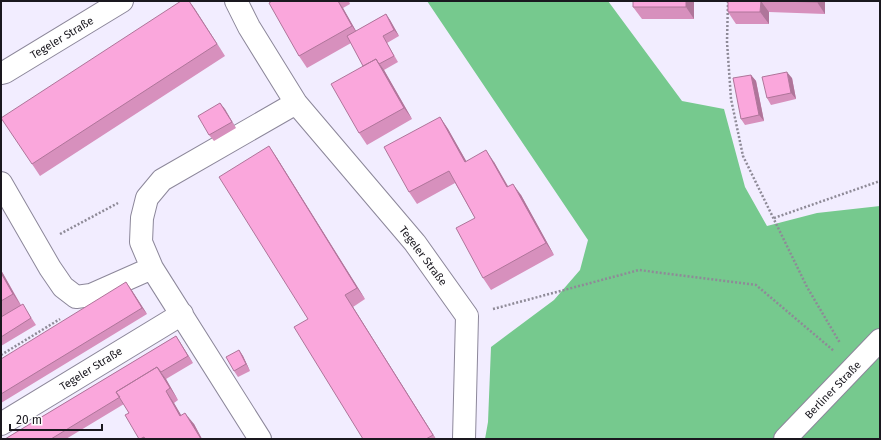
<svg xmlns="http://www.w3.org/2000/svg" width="881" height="440" viewBox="0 0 881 440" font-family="'Fira Sans',sans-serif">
  <rect width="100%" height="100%" fill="#f2edff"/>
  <path fill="#76c98e" d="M 427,1 L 608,1 L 682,101 L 724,109 L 745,187 L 767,226 L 817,213 L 880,206 L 880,439 L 485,439 L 488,422 L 491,347 L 554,300 L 580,270 L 588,240 Z"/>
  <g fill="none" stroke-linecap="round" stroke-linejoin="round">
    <defs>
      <path id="minor" d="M 236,1 L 249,27 L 296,103 L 415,243 L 467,316 L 464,439
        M 1,73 L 5,72 L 122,1
        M 1,183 L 50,268 L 63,287 L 76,297 L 91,295 L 152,268
        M 1,424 L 182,314
        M 260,439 L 152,268 L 141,242 L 142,218 L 147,198 L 162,180 L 296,103"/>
      <path id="tertiary" d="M 785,439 L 880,340"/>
    </defs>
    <use href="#minor" stroke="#8c879a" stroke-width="24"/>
    <use href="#tertiary" stroke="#8c879a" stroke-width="24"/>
    <path stroke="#8e8a97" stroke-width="2.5" stroke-dasharray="2 2" stroke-linecap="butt" d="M 728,1 L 727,42 L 731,99 L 743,156 L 807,287 L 840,343
      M 774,218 L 880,181
      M 60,234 L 118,203
      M 493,309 L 639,270 L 756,285 L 834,351
      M 1,355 L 60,319"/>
    <use href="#minor" stroke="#fff" stroke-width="22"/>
    <use href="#tertiary" stroke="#fff" stroke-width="22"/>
  </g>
  <path fill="#d790bd" d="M 189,1 L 225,56 L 40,176 L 32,164 Z
    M 272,1 L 349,1 L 350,4 L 343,8 L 356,31 L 386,14 L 390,20 L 399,36 L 387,43 L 398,62 L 384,70 L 412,119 L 367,145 L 359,133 L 363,66 L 351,43 L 307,68 L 299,56 Z
    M 694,1 L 694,19 L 642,19 L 633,7 Z
    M 728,1 L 825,1 L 825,14 L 769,12 L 769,24 L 736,24 L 728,12 Z
    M 751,75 L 756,81 L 764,121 L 745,125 L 741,119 Z
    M 792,78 L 796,99 L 771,105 L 767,98 Z
    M 220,103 L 236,128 L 214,141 L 209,135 Z
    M 440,117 L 448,129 L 466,161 L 494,162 L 508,186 L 521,195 L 554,255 L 491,290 L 483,278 L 475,218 L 455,183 L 417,204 L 409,192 Z
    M 269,146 L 277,158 L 365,299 L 353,307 L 436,439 L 363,439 L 308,319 Z
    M 1,270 L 21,305 L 27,311 L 36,325 L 1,346 Z
    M 131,289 L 147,314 L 1,403 L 1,359 Z
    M 176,336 L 193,363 L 166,379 L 178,400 L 174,403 L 181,415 L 194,424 L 202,439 L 139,439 L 129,413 L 124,404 L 66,439 L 5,439 Z
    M 239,350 L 243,356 L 250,371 L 238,377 L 234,371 Z"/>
  <path fill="#af759a" d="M 189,1 L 195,9 L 225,56 L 217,44 Z
    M 338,1 L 343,8 L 360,38 L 352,26 Z
    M 686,1 L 694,1 L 694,19 L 686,7 Z
    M 761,1 L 769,12 L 769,24 L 760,12 Z
    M 817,1 L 825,1 L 825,14 L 817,2 Z
    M 386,14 L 390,20 L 399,36 L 394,30 Z
    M 376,59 L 384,70 L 412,119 L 404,108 Z
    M 787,72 L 792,78 L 796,99 L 791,93 Z
    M 751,75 L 756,81 L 764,121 L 759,115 Z
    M 220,103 L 225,109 L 236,128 L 232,122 Z
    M 440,117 L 448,129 L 473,173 L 465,162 Z
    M 269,146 L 277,158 L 365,299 L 357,288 Z
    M 486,150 L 494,162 L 515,199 L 507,187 Z
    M 513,184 L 521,195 L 554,255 L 546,243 Z
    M 1,270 L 21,306 L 13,294 L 1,273 Z
    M 126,282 L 131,289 L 147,314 L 142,308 Z
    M 345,295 L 353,307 L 436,439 L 433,435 Z
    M 176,336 L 180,342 L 193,363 L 188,356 Z
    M 239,350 L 243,356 L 250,371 L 246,364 Z
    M 157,367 L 166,379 L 178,400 L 170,388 Z
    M 166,391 L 174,403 L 188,427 L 180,416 Z
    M 185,413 L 194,424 L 202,439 L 201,439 Z"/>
  <path fill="#faa7dc" stroke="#af759a" d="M 181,1 L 189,1 L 217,44 L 32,164 L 1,118 Z
    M 272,1 L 338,1 L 352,26 L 299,56 L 269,3 Z
    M 633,1 L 686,1 L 686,7 L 633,7 Z
    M 728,1 L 761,1 L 760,12 L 728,12 Z
    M 775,1 L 817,1 L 817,2 Z
    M 386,14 L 394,30 L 383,36 L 394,56 L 379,64 L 376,59 L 363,66 L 347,36 Z
    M 376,59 L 404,108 L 359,133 L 331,84 Z
    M 787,72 L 791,93 L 767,98 L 762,77 Z
    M 751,75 L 759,115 L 741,119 L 733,78 Z
    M 220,103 L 232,122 L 209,135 L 198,116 Z
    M 440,117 L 465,162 L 486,150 L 507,187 L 513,184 L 546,243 L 483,278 L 456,228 L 475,218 L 449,171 L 409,192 L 384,147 Z
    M 269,146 L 357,288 L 345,295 L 433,435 L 426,439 L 363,439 L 294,327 L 308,319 L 219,177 Z
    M 1,273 L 13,294 L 1,301 Z
    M 126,282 L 142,308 L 1,394 L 1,359 Z
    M 23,304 L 31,318 L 1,337 L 1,317 Z
    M 176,336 L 188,356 L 161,372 L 157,367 L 116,392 L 120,397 L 51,439 L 5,439 Z
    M 239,350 L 246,364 L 234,371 L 226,357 Z
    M 157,367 L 170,388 L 166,391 L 180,416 L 185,413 L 201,439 L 145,439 L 144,437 L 140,439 L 139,439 L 125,415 L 129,413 L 116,392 Z"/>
  <g text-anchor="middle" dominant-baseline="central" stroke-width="3.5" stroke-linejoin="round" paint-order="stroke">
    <g font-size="11" fill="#1a181f" stroke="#fefefe">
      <text transform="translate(62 38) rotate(-31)">Tegeler Straße</text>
      <text transform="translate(423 256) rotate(53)">Tegeler Straße</text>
      <text transform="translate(91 369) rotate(-32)">Tegeler Straße</text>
      <text transform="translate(833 390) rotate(-46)">Berliner Straße</text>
    </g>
  </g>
  <rect width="881" height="440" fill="none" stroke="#1a181f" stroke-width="4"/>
  <path d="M10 424v6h92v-6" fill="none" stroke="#1a181f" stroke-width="2"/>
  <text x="16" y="424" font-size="12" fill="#1a181f" stroke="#fefefe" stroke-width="3" paint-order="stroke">20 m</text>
</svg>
